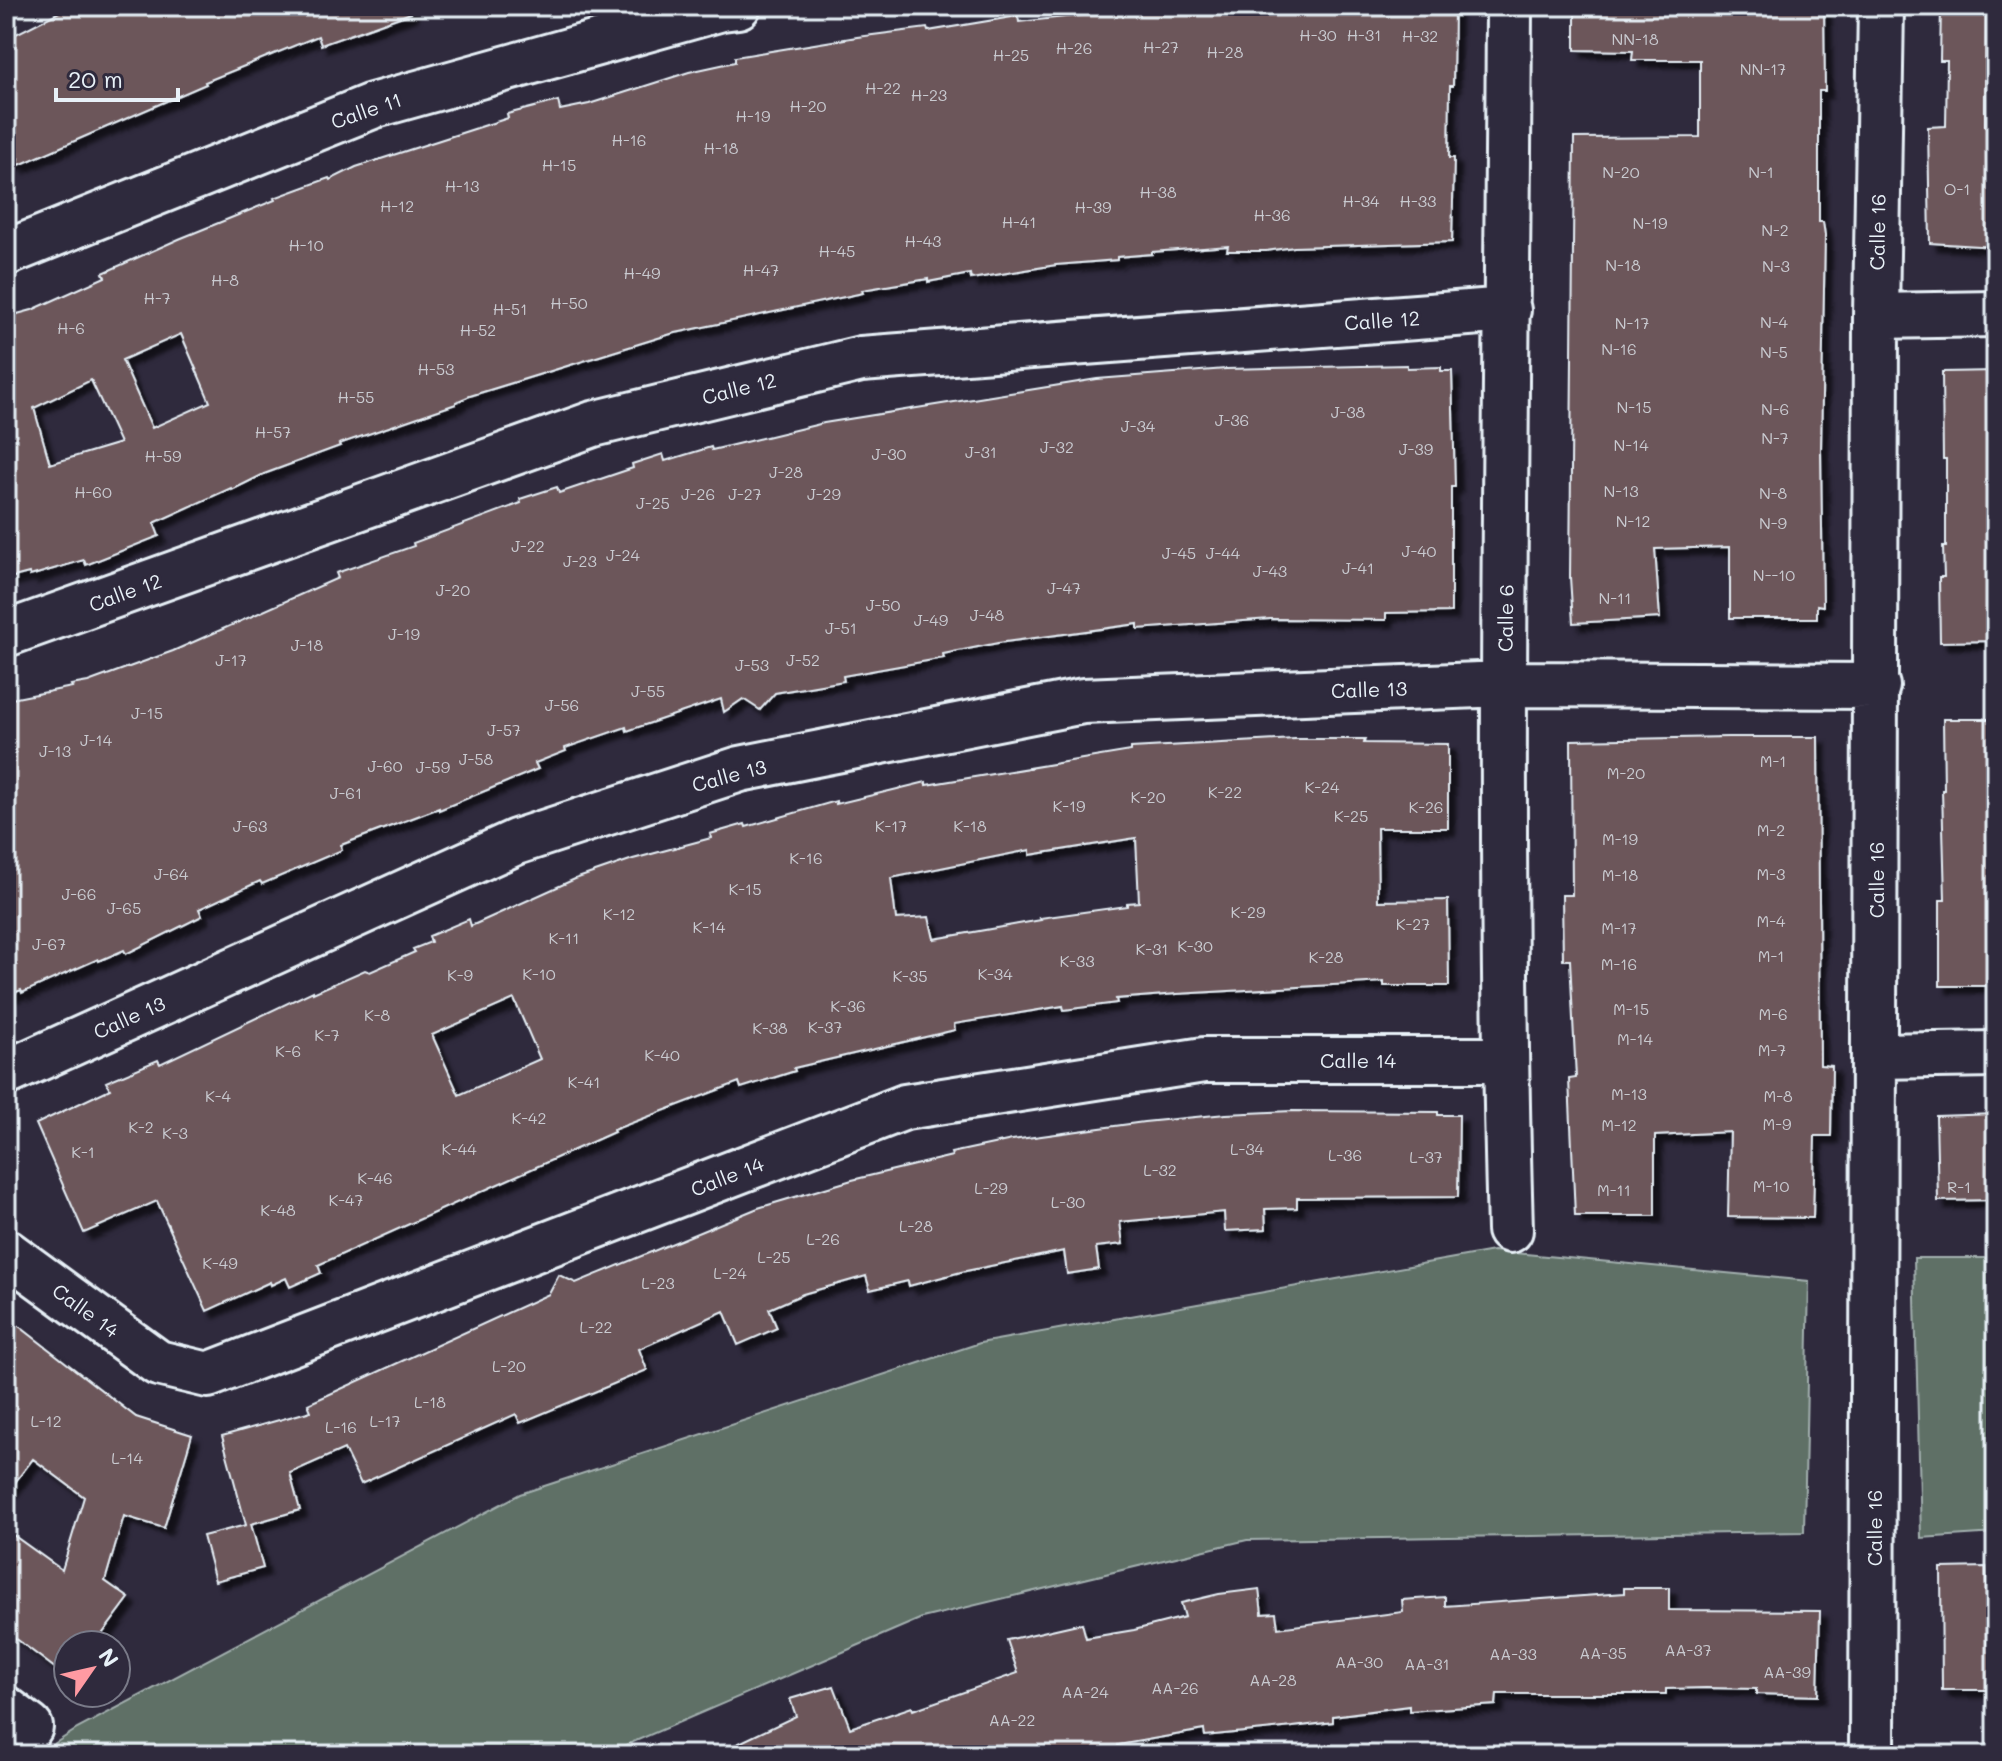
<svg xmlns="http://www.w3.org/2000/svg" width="2002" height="1761" viewBox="0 0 2002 1761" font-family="Mali,sans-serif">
  <defs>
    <filter id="shadow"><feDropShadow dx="7" dy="7" stdDeviation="2" flood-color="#0009"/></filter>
  </defs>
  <rect width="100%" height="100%" fill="#2f2a3d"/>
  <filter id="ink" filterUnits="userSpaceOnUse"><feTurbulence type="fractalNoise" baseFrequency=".0125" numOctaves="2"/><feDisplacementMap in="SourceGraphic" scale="16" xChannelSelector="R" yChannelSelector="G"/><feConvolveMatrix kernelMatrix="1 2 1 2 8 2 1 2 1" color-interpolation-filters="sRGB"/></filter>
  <g filter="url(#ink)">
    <path fill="#5e6f66" stroke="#a3b0af" stroke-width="2" d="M 1493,1251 L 1809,1281 L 1804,1532 L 1247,1540 L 922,1618 L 603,1755 L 37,1755 L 77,1729 L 520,1494 L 980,1343 Z
      M 1914,1258 L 1996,1258 L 1996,1533 L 1921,1538 Z"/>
    <path fill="#6c565a" stroke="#e8f1f8" stroke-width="2" fill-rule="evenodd" filter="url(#shadow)" d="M 71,6 L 409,6 L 411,13 L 321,45 L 318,36 L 205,82 L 206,84 L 17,166 L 19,159 L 6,165 L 6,39 Z
      M 1120,6 L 1454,6 L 1453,86 L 1450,86 L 1449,158 L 1454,158 L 1452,242 L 1294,247 L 1266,251 L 1227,251 L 1228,246 L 1152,252 L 1152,254 L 1117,257 L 1117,260 L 1056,265 L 971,279 L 970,274 L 928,282 L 928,279 L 862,290 L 863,293 L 671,334 L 470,396 L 456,402 L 456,404 L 339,444 L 340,446 L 264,474 L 232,490 L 231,488 L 154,523 L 159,536 L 86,565 L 84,560 L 30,576 L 29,573 L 6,579 L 6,317 L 32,310 L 105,277 L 103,273 L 179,239 L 275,200 L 274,198 L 329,178 L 330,180 L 356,167 L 508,118 L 507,114 L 558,101 L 560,110 L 589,104 L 689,72 L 735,62 L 735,57 L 857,37 L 927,28 L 928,31 L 1018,16 L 1019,22 L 1121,11 ZM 181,334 L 210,402 L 152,428 L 122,360 ZM 91,380 L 120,443 L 50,464 L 34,408 Z
      M 1575,6 L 1824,6 L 1825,91 L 1819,91 L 1819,222 L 1823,222 L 1825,235 L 1821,450 L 1823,606 L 1817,605 L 1817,618 L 1730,618 L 1730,547 L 1655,549 L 1660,618 L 1573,623 L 1570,577 L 1574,138 L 1700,137 L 1700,60 L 1632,60 L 1633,51 L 1575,50 Z
      M 1941,6 L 1986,6 L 1985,126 L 1996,125 L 1996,247 L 1930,243 L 1928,127 L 1946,126 L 1947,61 L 1940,61 Z
      M 1407,365 L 1407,368 L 1441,367 L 1441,371 L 1452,371 L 1455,487 L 1451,487 L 1451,612 L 1386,613 L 1386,620 L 1270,619 L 1138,629 L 1138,624 L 998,643 L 943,654 L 944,658 L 843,676 L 844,681 L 775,693 L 760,710 L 743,699 L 724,712 L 721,699 L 627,731 L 626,727 L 565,748 L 566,751 L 535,763 L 538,769 L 439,810 L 439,808 L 341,845 L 342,850 L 262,884 L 260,881 L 199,909 L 202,916 L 126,954 L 124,950 L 99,961 L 98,959 L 22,993 L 21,990 L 6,996 L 6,700 L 72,687 L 71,685 L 88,682 L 173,651 L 338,578 L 336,573 L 414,546 L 413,543 L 521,503 L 520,499 L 557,487 L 559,493 L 633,468 L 632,464 L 663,454 L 665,461 L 711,447 L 712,450 L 824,423 L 1097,379 L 1226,369 Z
      M 1996,371 L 1996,641 L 1940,642 L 1939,577 L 1944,577 L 1943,547 L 1946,547 L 1946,459 L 1943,459 L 1942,372 Z
      M 1943,719 L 1996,719 L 1996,986 L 1940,986 L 1940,900 L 1945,900 L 1942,790 L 1944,790 Z
      M 1728,737 L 1818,737 L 1820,1065 L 1832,1066 L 1831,1136 L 1815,1136 L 1813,1218 L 1728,1217 L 1730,1132 L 1655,1136 L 1655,1216 L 1575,1216 L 1569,1079 L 1576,1078 L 1570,960 L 1563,960 L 1562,895 L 1572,895 L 1571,740 Z
      M 1295,739 L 1365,739 L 1364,743 L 1448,744 L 1448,828 L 1377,828 L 1378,901 L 1448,900 L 1449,986 L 1384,986 L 1384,982 L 1177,994 L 1116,999 L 1117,1003 L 1064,1010 L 1063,1006 L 954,1024 L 955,1030 L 794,1068 L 795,1071 L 741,1088 L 739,1082 L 613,1130 L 614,1132 L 318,1265 L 321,1273 L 290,1287 L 286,1278 L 271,1285 L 270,1282 L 207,1311 L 157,1201 L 84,1233 L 36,1124 L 110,1089 L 106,1082 L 158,1060 L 160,1064 L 313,991 L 313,993 L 365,970 L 370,972 L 415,952 L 413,949 L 431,942 L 429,936 L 469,919 L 471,926 L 575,879 L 633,859 L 711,838 L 710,834 L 745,824 L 746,827 L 836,801 L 836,804 L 926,782 L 926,785 L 1131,751 L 1131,748 ZM 1136,838 L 1139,902 L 1127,903 L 1127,906 L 1040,918 L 1041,920 L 934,939 L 929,917 L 896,919 L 891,878 L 1030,850 L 1030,855 ZM 514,999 L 540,1059 L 459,1095 L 432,1035 Z
      M 1292,1111 L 1438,1112 L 1438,1115 L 1459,1115 L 1458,1197 L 1297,1198 L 1297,1208 L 1265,1209 L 1266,1229 L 1225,1231 L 1224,1212 L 1120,1222 L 1123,1244 L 1096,1247 L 1099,1269 L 1067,1274 L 1064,1251 L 961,1272 L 909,1286 L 908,1281 L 870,1290 L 866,1276 L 803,1294 L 769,1309 L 777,1328 L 738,1345 L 724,1311 L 639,1349 L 647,1370 L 520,1423 L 516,1414 L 361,1484 L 344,1449 L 290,1473 L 300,1510 L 251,1524 L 263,1568 L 215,1581 L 203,1536 L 246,1525 L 222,1436 L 311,1411 L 308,1404 L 549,1294 L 559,1275 L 576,1283 L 758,1208 L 852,1180 L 952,1156 L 951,1153 L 1012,1140 L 1144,1122 L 1226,1114 Z
      M 1996,1114 L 1996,1200 L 1938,1201 L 1936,1116 Z
      M 6,1316 L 136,1417 L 192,1435 L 164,1528 L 124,1516 L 105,1581 L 129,1598 L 94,1645 L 68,1645 L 68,1678 L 6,1631 L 6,1530 L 62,1570 L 84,1497 L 33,1459 L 6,1494 Z
      M 1986,1567 L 1987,1644 L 1996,1644 L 1996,1690 L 1942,1690 L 1941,1568 Z
      M 1624,1588 L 1669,1588 L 1669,1610 L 1820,1611 L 1818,1696 L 1756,1694 L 1756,1689 L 1706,1688 L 1666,1689 L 1666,1694 L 1497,1694 L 1496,1705 L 1409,1711 L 1409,1706 L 1333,1716 L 1333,1722 L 1293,1727 L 1205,1736 L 1204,1730 L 1118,1745 L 1119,1755 L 714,1755 L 796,1716 L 790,1699 L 834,1686 L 850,1728 L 912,1707 L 913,1710 L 1018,1673 L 1007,1640 L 1082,1623 L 1086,1638 L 1134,1630 L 1185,1617 L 1181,1603 L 1219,1594 L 1259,1589 L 1262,1614 L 1276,1613 L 1278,1628 L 1403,1612 L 1402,1600 L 1445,1597 L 1445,1606 L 1624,1593 Z"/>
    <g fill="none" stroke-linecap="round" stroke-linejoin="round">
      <defs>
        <path id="street" d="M 1509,6 C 1507,414 1498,822 1510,1230
          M 6,253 L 372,106 L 722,8 L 738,6
          M 1876,316 L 1996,314
          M 6,634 L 593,424 L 861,359 L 1508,310
          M 1876,1056 L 1996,1054
          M 6,1073 L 516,842 L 740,769 L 1083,701 L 1504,684 L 1877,686
          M 6,1252 L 158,1363 L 208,1375 L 905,1107 L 1204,1060 L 1505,1060
          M 6,1709 L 30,1727
          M 1872,1755 L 1876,316 L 1881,6"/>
      </defs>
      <use href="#street" stroke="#e8f1f8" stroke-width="50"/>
      <use href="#street" stroke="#2f2a3d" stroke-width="44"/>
    </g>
  </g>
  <g text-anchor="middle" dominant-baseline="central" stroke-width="6" stroke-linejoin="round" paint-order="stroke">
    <g font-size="16" fill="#c9cad0">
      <text x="1318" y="34">H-30</text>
      <text x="1364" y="34">H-31</text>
      <text x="1420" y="35">H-32</text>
      <text x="1635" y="38">NN-18</text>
      <text x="1161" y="46">H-27</text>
      <text x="1074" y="47">H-26</text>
      <text x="1225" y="51">H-28</text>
      <text x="1011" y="54">H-25</text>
      <text x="1763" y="68">NN-17</text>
      <text x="883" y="87">H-22</text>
      <text x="929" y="94">H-23</text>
      <text x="808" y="105">H-20</text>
      <text x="753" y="115">H-19</text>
      <text x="629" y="139">H-16</text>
      <text x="721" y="147">H-18</text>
      <text x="559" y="164">H-15</text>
      <text x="1621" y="171">N-20</text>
      <text x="1761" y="171">N-1</text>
      <text x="462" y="185">H-13</text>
      <text x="1957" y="188">O-1</text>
      <text x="1158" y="191">H-38</text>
      <text x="1361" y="200">H-34</text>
      <text x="1418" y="200">H-33</text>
      <text x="397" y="205">H-12</text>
      <text x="1093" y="206">H-39</text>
      <text x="1272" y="214">H-36</text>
      <text x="1019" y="221">H-41</text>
      <text x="1650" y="222">N-19</text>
      <text x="1775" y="229">N-2</text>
      <text x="923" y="240">H-43</text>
      <text x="306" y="244">H-10</text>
      <text x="837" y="250">H-45</text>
      <text x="1623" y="264">N-18</text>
      <text x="1776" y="265">N-3</text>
      <text x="761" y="269">H-47</text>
      <text x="642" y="272">H-49</text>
      <text x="225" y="279">H-8</text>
      <text x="157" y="297">H-7</text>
      <text x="569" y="302">H-50</text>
      <text x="510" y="308">H-51</text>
      <text x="1774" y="321">N-4</text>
      <text x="1632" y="322">N-17</text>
      <text x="71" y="327">H-6</text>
      <text x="478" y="329">H-52</text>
      <text x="1619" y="348">N-16</text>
      <text x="1774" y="351">N-5</text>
      <text x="436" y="368">H-53</text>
      <text x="356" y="396">H-55</text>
      <text x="1634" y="406">N-15</text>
      <text x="1775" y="408">N-6</text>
      <text x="1348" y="411">J-38</text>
      <text x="1232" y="419">J-36</text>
      <text x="1138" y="425">J-34</text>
      <text x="273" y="431">H-57</text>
      <text x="1775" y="437">N-7</text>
      <text x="1631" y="444">N-14</text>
      <text x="1057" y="446">J-32</text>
      <text x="1416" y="448">J-39</text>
      <text x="981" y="451">J-31</text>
      <text x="889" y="453">J-30</text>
      <text x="163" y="455">H-59</text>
      <text x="786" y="471">J-28</text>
      <text x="1621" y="490">N-13</text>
      <text x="93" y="491">H-60</text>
      <text x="1773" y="492">N-8</text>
      <text x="698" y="493">J-26</text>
      <text x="745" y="493">J-27</text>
      <text x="824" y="493">J-29</text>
      <text x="653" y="502">J-25</text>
      <text x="1633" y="520">N-12</text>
      <text x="1773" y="522">N-9</text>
      <text x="528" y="545">J-22</text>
      <text x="1419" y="550">J-40</text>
      <text x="1179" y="552">J-45</text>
      <text x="1223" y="552">J-44</text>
      <text x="623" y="554">J-24</text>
      <text x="580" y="560">J-23</text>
      <text x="1358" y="567">J-41</text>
      <text x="1270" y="570">J-43</text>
      <text x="1774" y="574">N--10</text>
      <text x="1064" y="587">J-47</text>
      <text x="453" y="589">J-20</text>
      <text x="1615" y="597">N-11</text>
      <text x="883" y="604">J-50</text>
      <text x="987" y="614">J-48</text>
      <text x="931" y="619">J-49</text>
      <text x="841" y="627">J-51</text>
      <text x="404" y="633">J-19</text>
      <text x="307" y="644">J-18</text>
      <text x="231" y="659">J-17</text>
      <text x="803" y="659">J-52</text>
      <text x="752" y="664">J-53</text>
      <text x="648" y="690">J-55</text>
      <text x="562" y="704">J-56</text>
      <text x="147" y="712">J-15</text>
      <text x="504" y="729">J-57</text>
      <text x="96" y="739">J-14</text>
      <text x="55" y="750">J-13</text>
      <text x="476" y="758">J-58</text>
      <text x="1773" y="760">M-1</text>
      <text x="385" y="765">J-60</text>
      <text x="433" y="766">J-59</text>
      <text x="1626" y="772">M-20</text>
      <text x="1322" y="786">K-24</text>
      <text x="1225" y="791">K-22</text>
      <text x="346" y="792">J-61</text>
      <text x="1148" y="796">K-20</text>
      <text x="1069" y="805">K-19</text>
      <text x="1426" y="806">K-26</text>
      <text x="1351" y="815">K-25</text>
      <text x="250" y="825">J-63</text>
      <text x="891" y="825">K-17</text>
      <text x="970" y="825">K-18</text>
      <text x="1771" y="829">M-2</text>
      <text x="1620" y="838">M-19</text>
      <text x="806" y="857">K-16</text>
      <text x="171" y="873">J-64</text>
      <text x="1771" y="873">M-3</text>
      <text x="1620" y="874">M-18</text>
      <text x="745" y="888">K-15</text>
      <text x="79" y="893">J-66</text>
      <text x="124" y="907">J-65</text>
      <text x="1248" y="911">K-29</text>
      <text x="619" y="913">K-12</text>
      <text x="1771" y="920">M-4</text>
      <text x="1413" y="923">K-27</text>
      <text x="709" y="926">K-14</text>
      <text x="1619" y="927">M-17</text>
      <text x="564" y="937">K-11</text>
      <text x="49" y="943">J-67</text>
      <text x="1195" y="945">K-30</text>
      <text x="1152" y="948">K-31</text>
      <text x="1771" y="955">M-1</text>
      <text x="1326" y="956">K-28</text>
      <text x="1077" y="960">K-33</text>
      <text x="1619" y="963">M-16</text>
      <text x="539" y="973">K-10</text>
      <text x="995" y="973">K-34</text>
      <text x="460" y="974">K-9</text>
      <text x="910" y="975">K-35</text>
      <text x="848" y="1005">K-36</text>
      <text x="1631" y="1008">M-15</text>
      <text x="1773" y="1013">M-6</text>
      <text x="377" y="1014">K-8</text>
      <text x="825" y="1026">K-37</text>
      <text x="770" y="1027">K-38</text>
      <text x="327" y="1034">K-7</text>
      <text x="1635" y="1038">M-14</text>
      <text x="1772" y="1049">M-7</text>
      <text x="288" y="1050">K-6</text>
      <text x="662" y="1054">K-40</text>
      <text x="584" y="1081">K-41</text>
      <text x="1629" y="1093">M-13</text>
      <text x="218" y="1095">K-4</text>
      <text x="1778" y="1095">M-8</text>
      <text x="529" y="1117">K-42</text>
      <text x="1777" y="1123">M-9</text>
      <text x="1619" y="1124">M-12</text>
      <text x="141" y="1126">K-2</text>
      <text x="175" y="1132">K-3</text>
      <text x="459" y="1148">K-44</text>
      <text x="1247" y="1148">L-34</text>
      <text x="83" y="1151">K-1</text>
      <text x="1345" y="1154">L-36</text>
      <text x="1426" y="1156">L-37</text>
      <text x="1160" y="1169">L-32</text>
      <text x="375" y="1177">K-46</text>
      <text x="1771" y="1185">M-10</text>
      <text x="1959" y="1186">R-1</text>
      <text x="991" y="1187">L-29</text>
      <text x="1614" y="1189">M-11</text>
      <text x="346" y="1199">K-47</text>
      <text x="1068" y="1201">L-30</text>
      <text x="278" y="1209">K-48</text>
      <text x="916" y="1225">L-28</text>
      <text x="823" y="1238">L-26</text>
      <text x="774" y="1256">L-25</text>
      <text x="220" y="1262">K-49</text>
      <text x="730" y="1272">L-24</text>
      <text x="658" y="1282">L-23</text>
      <text x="596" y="1326">L-22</text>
      <text x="509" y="1365">L-20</text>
      <text x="430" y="1401">L-18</text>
      <text x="46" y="1420">L-12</text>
      <text x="385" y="1420">L-17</text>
      <text x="341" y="1426">L-16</text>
      <text x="127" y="1457">L-14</text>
      <text x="1688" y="1649">AA-37</text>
      <text x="1603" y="1652">AA-35</text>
      <text x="1513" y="1653">AA-33</text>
      <text x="1359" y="1661">AA-30</text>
      <text x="1427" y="1663">AA-31</text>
      <text x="1787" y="1671">AA-39</text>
      <text x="1273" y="1679">AA-28</text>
      <text x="1175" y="1687">AA-26</text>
      <text x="1085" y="1691">AA-24</text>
      <text x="1012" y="1719">AA-22</text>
    </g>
    <g font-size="20" fill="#e8f1f8" stroke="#2f2a3d">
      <text transform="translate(366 110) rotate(-19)">Calle 11</text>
      <text transform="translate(1877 232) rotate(-89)">Calle 16</text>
      <text transform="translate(1382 320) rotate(-4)">Calle 12</text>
      <text transform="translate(739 388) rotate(-14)">Calle 12</text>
      <text transform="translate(125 592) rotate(-20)">Calle 12</text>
      <text transform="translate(1505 618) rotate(-89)">Calle 6</text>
      <text transform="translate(1369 689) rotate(-2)">Calle 13</text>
      <text transform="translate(729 775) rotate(-15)">Calle 13</text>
      <text transform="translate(1876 880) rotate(-90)">Calle 16</text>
      <text transform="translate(129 1017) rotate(-24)">Calle 13</text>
      <text x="1358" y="1060">Calle 14</text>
      <text transform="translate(727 1176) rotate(-21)">Calle 14</text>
      <text transform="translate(86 1310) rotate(36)">Calle 14</text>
      <text transform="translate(1874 1528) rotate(-90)">Calle 16</text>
    </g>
  </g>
  <rect width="2002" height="1761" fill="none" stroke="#2f2a3d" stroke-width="32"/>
  <rect x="16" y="16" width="1970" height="1729" fill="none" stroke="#e8f1f8" stroke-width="3" filter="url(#ink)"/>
  <g transform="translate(92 1669) rotate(56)"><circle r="38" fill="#2f2a3d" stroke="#797a88" stroke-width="2"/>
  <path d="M0-6L14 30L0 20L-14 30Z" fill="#ff9aa2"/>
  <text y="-12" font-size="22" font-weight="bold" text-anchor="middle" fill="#e8f1f8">N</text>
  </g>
  <path d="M56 88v12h122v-12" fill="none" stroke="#e8f1f8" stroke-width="4"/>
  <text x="68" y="88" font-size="24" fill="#e8f1f8" stroke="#2f2a3d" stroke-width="6" paint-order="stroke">20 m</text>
</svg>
